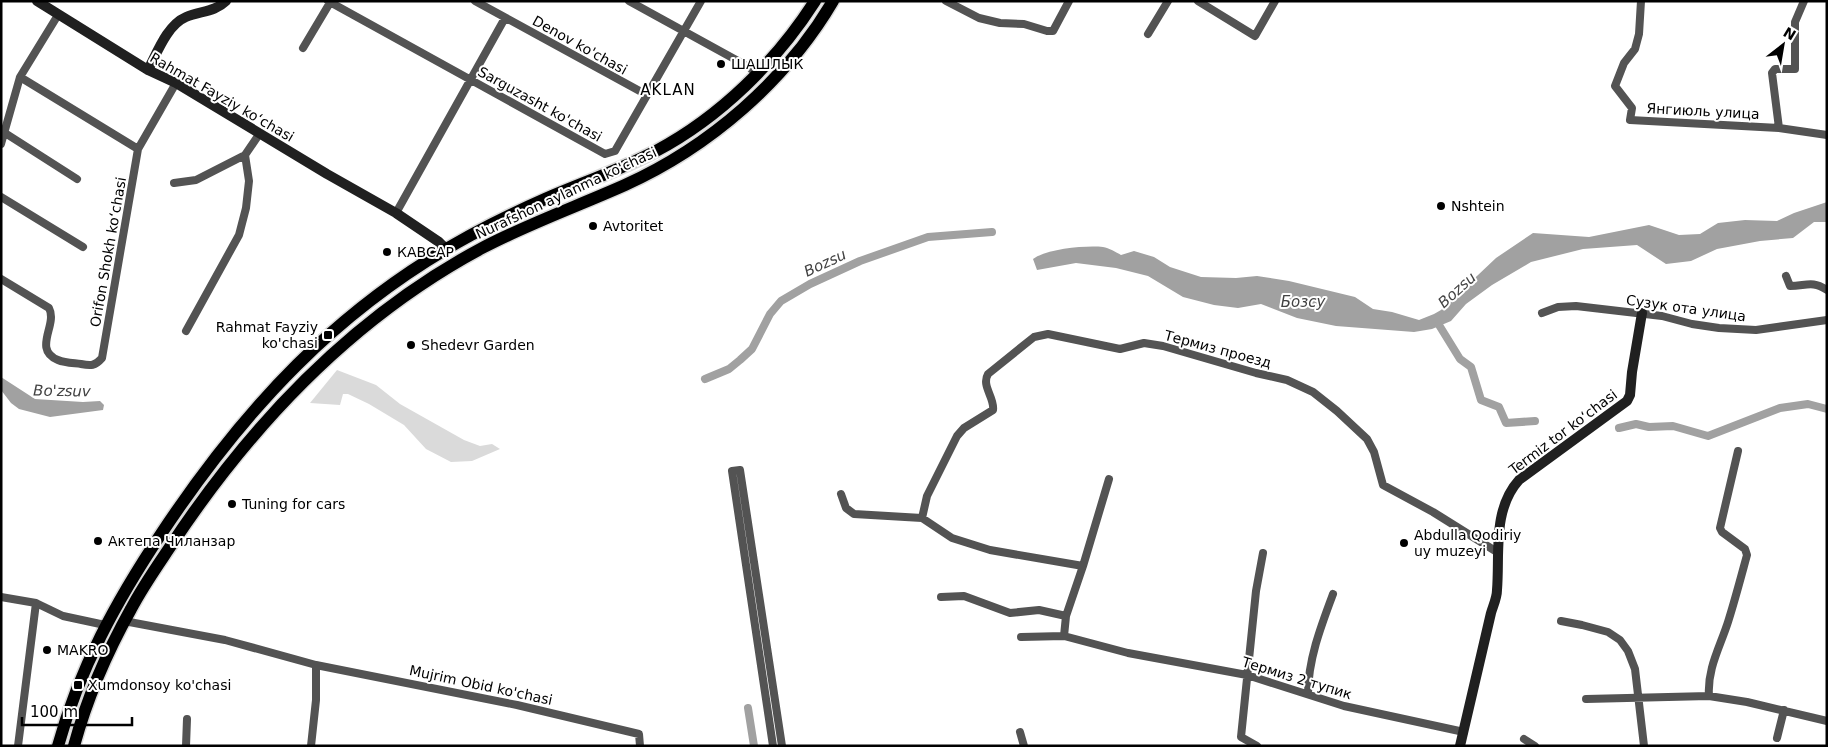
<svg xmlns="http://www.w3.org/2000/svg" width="1828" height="747" viewBox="0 0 1828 747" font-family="'DejaVu Sans',sans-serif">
  <rect width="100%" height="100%" fill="#fff"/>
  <path fill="#dadada" d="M 337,370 L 376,385 L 400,404 L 464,440 L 480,446 L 492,444 L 500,449 L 472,461 L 451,462 L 426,449 L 404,425 L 369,404 L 348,394 L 343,394 L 340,405 L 310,403 Z"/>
  <path fill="#a1a1a1" d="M 1827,202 L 1827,222 L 1814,222 L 1793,238 L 1760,241 L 1717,249 L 1691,261 L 1666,264 L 1637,245 L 1583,249 L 1531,262 L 1492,285 L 1466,304 L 1451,321 L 1432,329 L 1414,332 L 1336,326 L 1297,318 L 1261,304 L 1238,308 L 1214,305 L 1183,297 L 1148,276 L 1116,268 L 1076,263 L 1037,270 L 1033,259 C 1046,249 1086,245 1103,247 C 1109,248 1116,252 1121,255 L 1134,251 L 1154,257 L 1170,267 L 1201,277 L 1236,278 L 1257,276 L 1289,281 L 1355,297 L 1373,309 L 1392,312 L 1419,320 L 1434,314 L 1441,310 L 1496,258 L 1533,233 L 1589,237 L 1649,225 L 1679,235 L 1700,234 L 1718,223 L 1745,220 L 1777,221 L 1794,213 Z
    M 1,377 L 35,399 L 83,402 L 100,401 L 104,405 L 103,410 L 50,417 L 19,409 L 11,403 L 1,390 Z"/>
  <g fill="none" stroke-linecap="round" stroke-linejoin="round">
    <path stroke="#a1a1a1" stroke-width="8" d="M 1439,325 L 1460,359 L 1471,367 L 1481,400 L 1499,407 L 1506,423 L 1535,421
      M 705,379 L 729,369 L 740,360 L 752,349 L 770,314 L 781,301 L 810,284 L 860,261 L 928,237 L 992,232
      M 1619,428 L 1636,424 L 1649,427 L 1673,426 L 1708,436 L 1780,408 L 1808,404 L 1827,409
      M 748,708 L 754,746"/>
    <defs>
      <path id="primary" d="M 58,746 C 79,669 117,600 161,534 C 244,409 338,307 471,235 C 495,222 520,210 545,199 C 582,183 620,170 656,151 C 720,117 776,62 815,1
        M 74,746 C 87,698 107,652 131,609 C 143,586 158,565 172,544 C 253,422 354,316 484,247 C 530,223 578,206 625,185 C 709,147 786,81 833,1"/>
    </defs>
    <use href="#primary" stroke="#dbdbdb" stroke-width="15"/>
    <path stroke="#535353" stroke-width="8" d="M 328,1 L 605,154 L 615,151 L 701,1
      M 475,1 L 647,95
      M 629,1 L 749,67 L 757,74
      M 946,1 L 979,18 L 1000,23 L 1024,24 L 1047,31 L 1053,31 L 1069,1
      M 1198,1 L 1255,36 L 1275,1
      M 1641,1 L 1639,34 L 1635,49 L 1624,63 L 1615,86 L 1632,108 L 1630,120 L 1779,128 L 1827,135
      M 1148,34 L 1168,1
      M 303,48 L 331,1
      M 20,77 L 138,149
      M 1779,128 L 1772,73 L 1775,69 L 1795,69 L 1795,22 L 1804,1
      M 5,133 L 77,179
      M 1,144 L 20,77 L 58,15
      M 174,183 L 196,180 L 245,155
      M 1,197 L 83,247
      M 396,213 L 505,18
      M 1786,276 L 1790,286 C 1806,286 1812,280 1827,290
      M 1,279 L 49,308 C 58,325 32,349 58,360 C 65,363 74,363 81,364 C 91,366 95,366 102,358 L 138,149 L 176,83
      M 1542,313 L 1558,307 L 1576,306 L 1662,316 L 1692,324 L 1719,328 L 1756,330 L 1827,320
      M 186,331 L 239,235 L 246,208 L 249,181 L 245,155 L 260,133
      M 841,494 L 846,508 L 854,514 L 922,518 L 952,538 L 990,550 L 1083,566
      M 922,518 L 927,496 L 957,436 L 964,428 L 993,410 C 995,398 981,386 988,374 L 1034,337 L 1048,334 L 1120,349 L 1144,343 L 1163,346 L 1256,373 L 1287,380 L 1313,392 L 1337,411 L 1367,439 L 1374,452 L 1383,485 L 1433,512 L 1497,552
      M 1,597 L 36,603 L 63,616 L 105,625
      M 941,597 L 964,596 L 1010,613 L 1039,610 L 1066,616
      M 124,621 L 225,640 L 316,665 L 517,705 L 639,734 L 640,746
      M 1561,621 L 1582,625 L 1608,632 L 1620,640 L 1628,651 L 1635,669 L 1644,746
      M 1064,636 L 1066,616 L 1083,566 L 1109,479
      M 1021,637 L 1064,636 L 1128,653 L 1247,675 L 1344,706 L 1464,732
      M 1308,694 C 1308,660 1321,626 1333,594
      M 1709,696 C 1707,669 1720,647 1728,622 C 1735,600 1741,577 1747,555 L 1745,549 L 1722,532 L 1720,528 L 1738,451
      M 1586,699 L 1709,696 L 1747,702 L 1827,721
      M 1020,732 L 1024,746
      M 1777,738 L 1784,710
      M 1524,739 L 1535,746
      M 18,746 L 36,603
      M 186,746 L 187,719
      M 311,746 L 316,700 L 316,665
      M 773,746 L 732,471 L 740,470 L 782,746
      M 1257,746 L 1241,737 L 1256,591 L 1263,553"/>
    <path stroke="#202020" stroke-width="10" d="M 37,1 L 148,70 L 176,83 L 327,174 L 396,213 L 439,242 L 446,249
      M 148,70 C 157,53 167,25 186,17 C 200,11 215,12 226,1
      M 1460,746 L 1491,613 C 1493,606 1497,598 1497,590 C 1500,554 1492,510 1519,480 L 1627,401 L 1630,395 L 1632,372 L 1642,313"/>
    <use href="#primary" stroke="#000" stroke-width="12"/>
  </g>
  <g fill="#000" stroke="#fff" stroke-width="2">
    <circle cx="721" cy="64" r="5"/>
    <circle cx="1441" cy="206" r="5"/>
    <circle cx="593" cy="226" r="5"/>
    <circle cx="387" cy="252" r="5"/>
    <rect x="323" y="330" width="10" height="10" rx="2.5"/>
    <circle cx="411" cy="345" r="5"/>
    <circle cx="232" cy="504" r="5"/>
    <circle cx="98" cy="541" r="5"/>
    <circle cx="1404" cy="543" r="5"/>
    <circle cx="47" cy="650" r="5"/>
    <rect x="73" y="680" width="10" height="10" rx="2.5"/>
  </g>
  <g text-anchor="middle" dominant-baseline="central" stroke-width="4" stroke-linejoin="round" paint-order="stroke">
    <g font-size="14" fill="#000" stroke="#fff">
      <text transform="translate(580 45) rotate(29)">Denov ko'chasi</text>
      <text transform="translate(222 97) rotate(30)">Rahmat Fayziy koʻchasi</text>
      <text transform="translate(540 104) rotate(29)">Sarguzasht ko'chasi</text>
      <text transform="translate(1703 111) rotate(3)">Янгиюль улица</text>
      <text transform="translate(566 193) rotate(-25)">Nurafshon aylanma ko'chasi</text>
      <text transform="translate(108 252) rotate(-80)">Orifon Shokh koʻchasi</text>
      <text transform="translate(1686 308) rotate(8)">Сузук ота улица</text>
      <text transform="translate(1218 349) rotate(15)">Термиз проезд</text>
      <text transform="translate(1563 432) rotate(-37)">Termiz tor koʻchasi</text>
      <text transform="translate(1297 678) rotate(17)">Термиз 2 тупик</text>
      <text transform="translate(481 685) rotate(12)">Mujrim Obid ko'chasi</text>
    </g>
    <g font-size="14" fill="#000" stroke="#fff" text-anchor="start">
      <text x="731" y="64">ШАШЛЫК</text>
      <text x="1451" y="206">Nshtein</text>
      <text x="603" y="226">Avtoritet</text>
      <text x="397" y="252">КАВСАР</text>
      <text x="318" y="327" text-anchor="end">Rahmat Fayziy<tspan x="318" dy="16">ko'chasi</tspan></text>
      <text x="421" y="345">Shedevr Garden</text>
      <text x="242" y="504">Tuning for cars</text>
      <text x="1414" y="535">Abdulla Qodiriy<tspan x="1414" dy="16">uy muzeyi</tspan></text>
      <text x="108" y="541">Актепа Чиланзар</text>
      <text x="57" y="650">MAKRO</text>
      <text x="88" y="685">Xumdonsoy ko'chasi</text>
    </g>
    <g font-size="15" letter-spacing="1" fill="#000" stroke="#fff">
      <text x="668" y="90">AKLAN</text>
    </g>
    <g font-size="15" font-style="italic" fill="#424242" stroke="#fff">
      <text transform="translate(825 263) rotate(-25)">Bozsu</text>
      <text transform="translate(1457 290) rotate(-42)">Bozsu</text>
      <text x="1303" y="302">Бозсу</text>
      <text transform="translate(62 391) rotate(1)">Bo'zsuv</text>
    </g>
  </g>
  <rect width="1828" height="747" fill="none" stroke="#000000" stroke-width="5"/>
  <g transform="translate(1783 45) rotate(31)" stroke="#ffffff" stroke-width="4" paint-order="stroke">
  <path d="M0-4L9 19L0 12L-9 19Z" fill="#000000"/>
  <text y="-8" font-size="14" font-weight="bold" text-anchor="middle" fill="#000000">N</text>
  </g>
  <path d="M22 717v8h110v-8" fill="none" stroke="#000000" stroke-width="2.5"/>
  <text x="30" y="717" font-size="15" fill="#000000" stroke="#ffffff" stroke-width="4" paint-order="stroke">100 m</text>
</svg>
